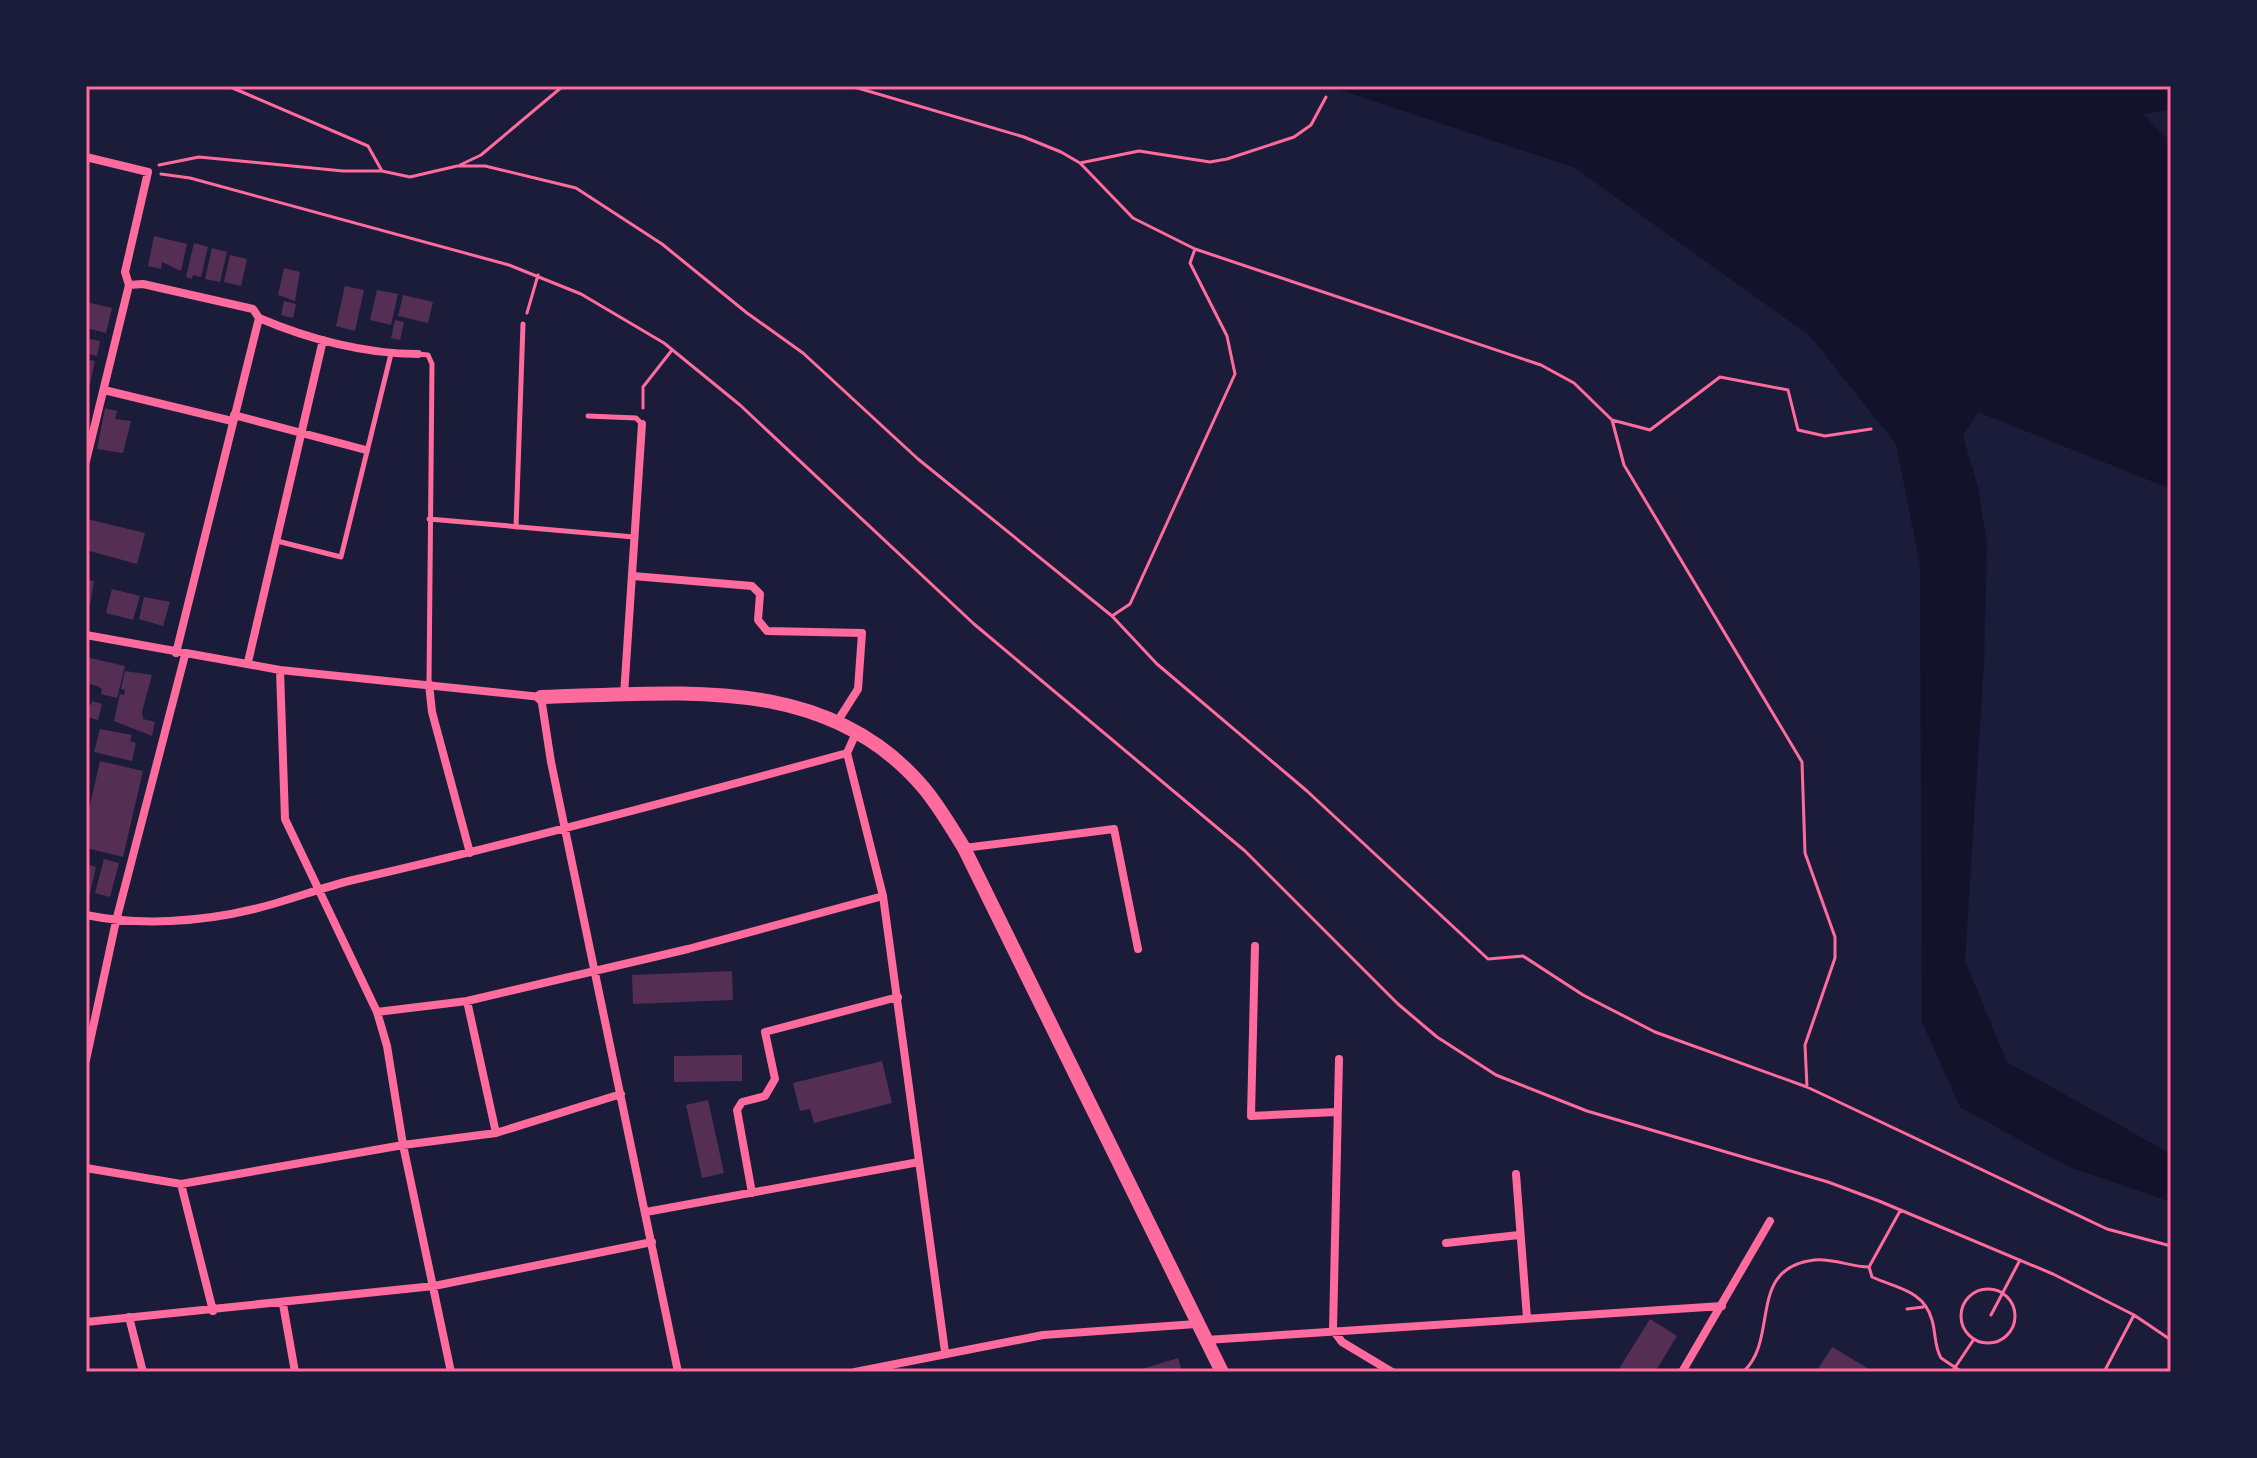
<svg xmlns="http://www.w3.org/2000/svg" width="2257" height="1458" viewBox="0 0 2257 1458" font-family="Inter,sans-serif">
  <rect width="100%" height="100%" fill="#1b1b3a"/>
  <path fill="#12122b" d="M 1328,86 L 2171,86 L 2171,110 L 2143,114 L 2171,142 L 2171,489 L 1978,412 L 1963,436 L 1978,487 L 1987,544 L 1984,662 L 1965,961 L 2007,1062 L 2171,1154 L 2171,1202 L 2069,1167 L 1960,1107 L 1922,1022 L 1920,565 L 1896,444 L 1810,336 L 1575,168 Z"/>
  <path fill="#542f53" d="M 154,236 L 187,244 L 181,271 L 162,262 L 161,269 L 148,266 Z
    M 194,243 L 208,247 L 201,277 L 193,275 L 192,279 L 186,277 Z
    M 212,248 L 227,252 L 220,282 L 205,279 Z
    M 230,255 L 247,259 L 241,286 L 224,282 Z
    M 284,268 L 300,272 L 295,301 L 278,295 Z
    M 345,286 L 364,290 L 355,331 L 336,326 Z
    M 377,290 L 398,294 L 391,325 L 370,320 Z
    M 403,295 L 433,302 L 428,323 L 398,316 Z
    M 284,301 L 296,304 L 293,318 L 281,315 Z
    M 86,302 L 112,308 L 106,333 L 86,328 Z
    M 395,320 L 404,322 L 400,340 L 391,338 Z
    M 86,338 L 100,341 L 97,356 L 86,353 Z
    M 86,359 L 95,361 L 90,384 L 86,383 Z
    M 105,408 L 117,411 L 115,419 L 131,421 L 123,453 L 97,449 Z
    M 87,519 L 145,533 L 137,564 L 86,550 L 90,533 L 86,532 Z
    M 86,579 L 94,581 L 90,605 L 86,604 Z
    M 112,589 L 140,596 L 133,620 L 106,613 Z
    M 144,597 L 170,602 L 163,626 L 139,619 Z
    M 86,657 L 125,666 L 117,698 L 101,694 L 102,689 L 97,686 L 86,683 Z
    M 125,671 L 152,675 L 142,712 L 143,719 L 155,722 L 152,736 L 114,721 L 120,694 L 124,695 L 125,690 L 121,689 Z
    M 92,701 L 102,704 L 98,720 L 86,717 L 86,703 L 91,705 Z
    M 100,729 L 132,735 L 130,741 L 136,743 L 132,761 L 94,752 Z
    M 100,761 L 143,771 L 123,857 L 86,848 L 86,823 Z
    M 104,859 L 119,863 L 110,897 L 95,893 Z
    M 86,864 L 96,867 L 89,897 L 86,896 Z
    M 732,971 L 733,1000 L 633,1004 L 632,975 Z
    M 742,1055 L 742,1081 L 674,1082 L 674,1056 Z
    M 882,1061 L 892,1103 L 814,1123 L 810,1109 L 800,1111 L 793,1083 Z
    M 708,1100 L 724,1173 L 702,1178 L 686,1105 Z
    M 1650,1319 L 1677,1336 L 1655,1372 L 1617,1372 Z
    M 1832,1347 L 1874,1372 L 1816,1372 Z
    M 1178,1358 L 1182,1372 L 1135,1372 L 1135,1371 Z"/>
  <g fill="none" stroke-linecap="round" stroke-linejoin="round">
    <path stroke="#ff6b9d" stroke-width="3" d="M 228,86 L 368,146 L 382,171
      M 851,86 L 1024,137 L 1061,152 L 1080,163 L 1133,218 L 1195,249 L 1541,365 L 1574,383 L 1612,420 L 1650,430 L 1720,377 L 1788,390 L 1798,430 L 1825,436 L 1871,429
      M 1080,163 L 1139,151 L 1210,162 L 1227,159 L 1294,137 L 1311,125 L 1326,97
      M 159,165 L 199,157 L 343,171 L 382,171 L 410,177 L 457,166 L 485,166 L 576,188 L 662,244 L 747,313 L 803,353 L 918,459 L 1112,616 L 1130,604 L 1235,374 L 1227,336 L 1190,263 L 1195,249
      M 460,165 L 481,155 L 563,86
      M 161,174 L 190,178 L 509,265 L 581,294 L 664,343 L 740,405 L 974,624 L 1245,851 L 1398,1004 L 1437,1037 L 1496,1075 L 1587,1111 L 1828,1182 L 1879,1201 L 2053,1274 L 2134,1315 L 2171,1340
      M 527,313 L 538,275
      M 643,408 L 643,387 L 672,350
      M 1612,420 L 1624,465 L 1802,762 L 1805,853 L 1835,937 L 1835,958 L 1805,1045 L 1807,1087
      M 1112,616 L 1157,664 L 1307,791 L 1488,959 L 1523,956 L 1583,995 L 1655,1032 L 1807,1087 L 2107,1229 L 2171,1246
      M 1869,1267 L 1900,1211
      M1961 1316a27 27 0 1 1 54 0a27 27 0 1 1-54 0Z
      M 1907,1309 L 1923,1307
      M 1991,1315 L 2020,1260
      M 1743,1372 C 1780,1339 1746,1268 1814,1260 C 1834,1258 1850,1267 1869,1267 L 1872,1277 C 1896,1288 1924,1290 1932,1320 C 1936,1333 1934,1346 1941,1358 L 1962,1372
      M 1952,1372 L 1974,1339
      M 2104,1372 L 2134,1315"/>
    <path stroke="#ff6b9d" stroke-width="5" d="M 418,354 L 428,355 L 432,364 L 429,683
      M 588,416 L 636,418 L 642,424
      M 429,519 L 634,537
      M 516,527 L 523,324
      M 277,541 L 341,557 L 391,354"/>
    <path stroke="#ff6b9d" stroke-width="8" d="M 86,157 L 148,172 L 125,272 L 129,285 L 86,461
      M 129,285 L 143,284 L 253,309 L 259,318 L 176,653
      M 259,318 C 308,339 365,354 418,354
      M 104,390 L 232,421
      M 234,415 L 366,450
      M 633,576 L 752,586 L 760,594 L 758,620 L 767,631 L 862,633 L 858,689 L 837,722
      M 86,635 L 280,670 L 541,697 L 551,762 L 678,1372
      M 248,662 L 323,340
      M 280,670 L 285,819 L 377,1012 L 387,1046 L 403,1145 L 451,1372
      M 429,684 L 432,712 L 470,853
      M 624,695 L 642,424
      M 856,733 L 847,753 L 883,896 L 945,1352
      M 964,848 L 1114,829 L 1138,949
      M 86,915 C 139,926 201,922 254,909 C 288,901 320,888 353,880 C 519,842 683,798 847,753
      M 1255,946 L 1251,1116 L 1336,1112
      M 467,1001 L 496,1133
      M 377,1012 L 467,1001 L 688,949 L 883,896
      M 1339,1059 L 1333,1330 L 1342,1342 L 1392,1372
      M 86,1060 L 116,921 L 185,655
      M 86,1168 L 181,1184 L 403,1145 L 496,1133 L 621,1094
      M 1516,1174 L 1527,1318
      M 181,1184 L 213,1311
      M 752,1193 L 737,1110 L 742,1102 L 765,1096 L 775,1079 L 765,1032 L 898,997
      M 646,1212 L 919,1162
      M 1446,1243 L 1519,1235
      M 283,1304 L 295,1372
      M 129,1317 L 143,1372
      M 86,1322 L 434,1286 L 652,1242
      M 1206,1340 L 1722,1306
      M 855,1372 L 1043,1335 L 1196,1324
      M 1682,1372 L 1770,1221"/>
    <path stroke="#ff6b9d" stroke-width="14" d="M 541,697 C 676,694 825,672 923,787 C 939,806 951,827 964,848 L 1222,1372"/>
  </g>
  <rect width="2257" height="1458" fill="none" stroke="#1b1b3a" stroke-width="176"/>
  <rect x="88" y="88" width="2081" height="1282" fill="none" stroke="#ff6b9d" stroke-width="3"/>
</svg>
